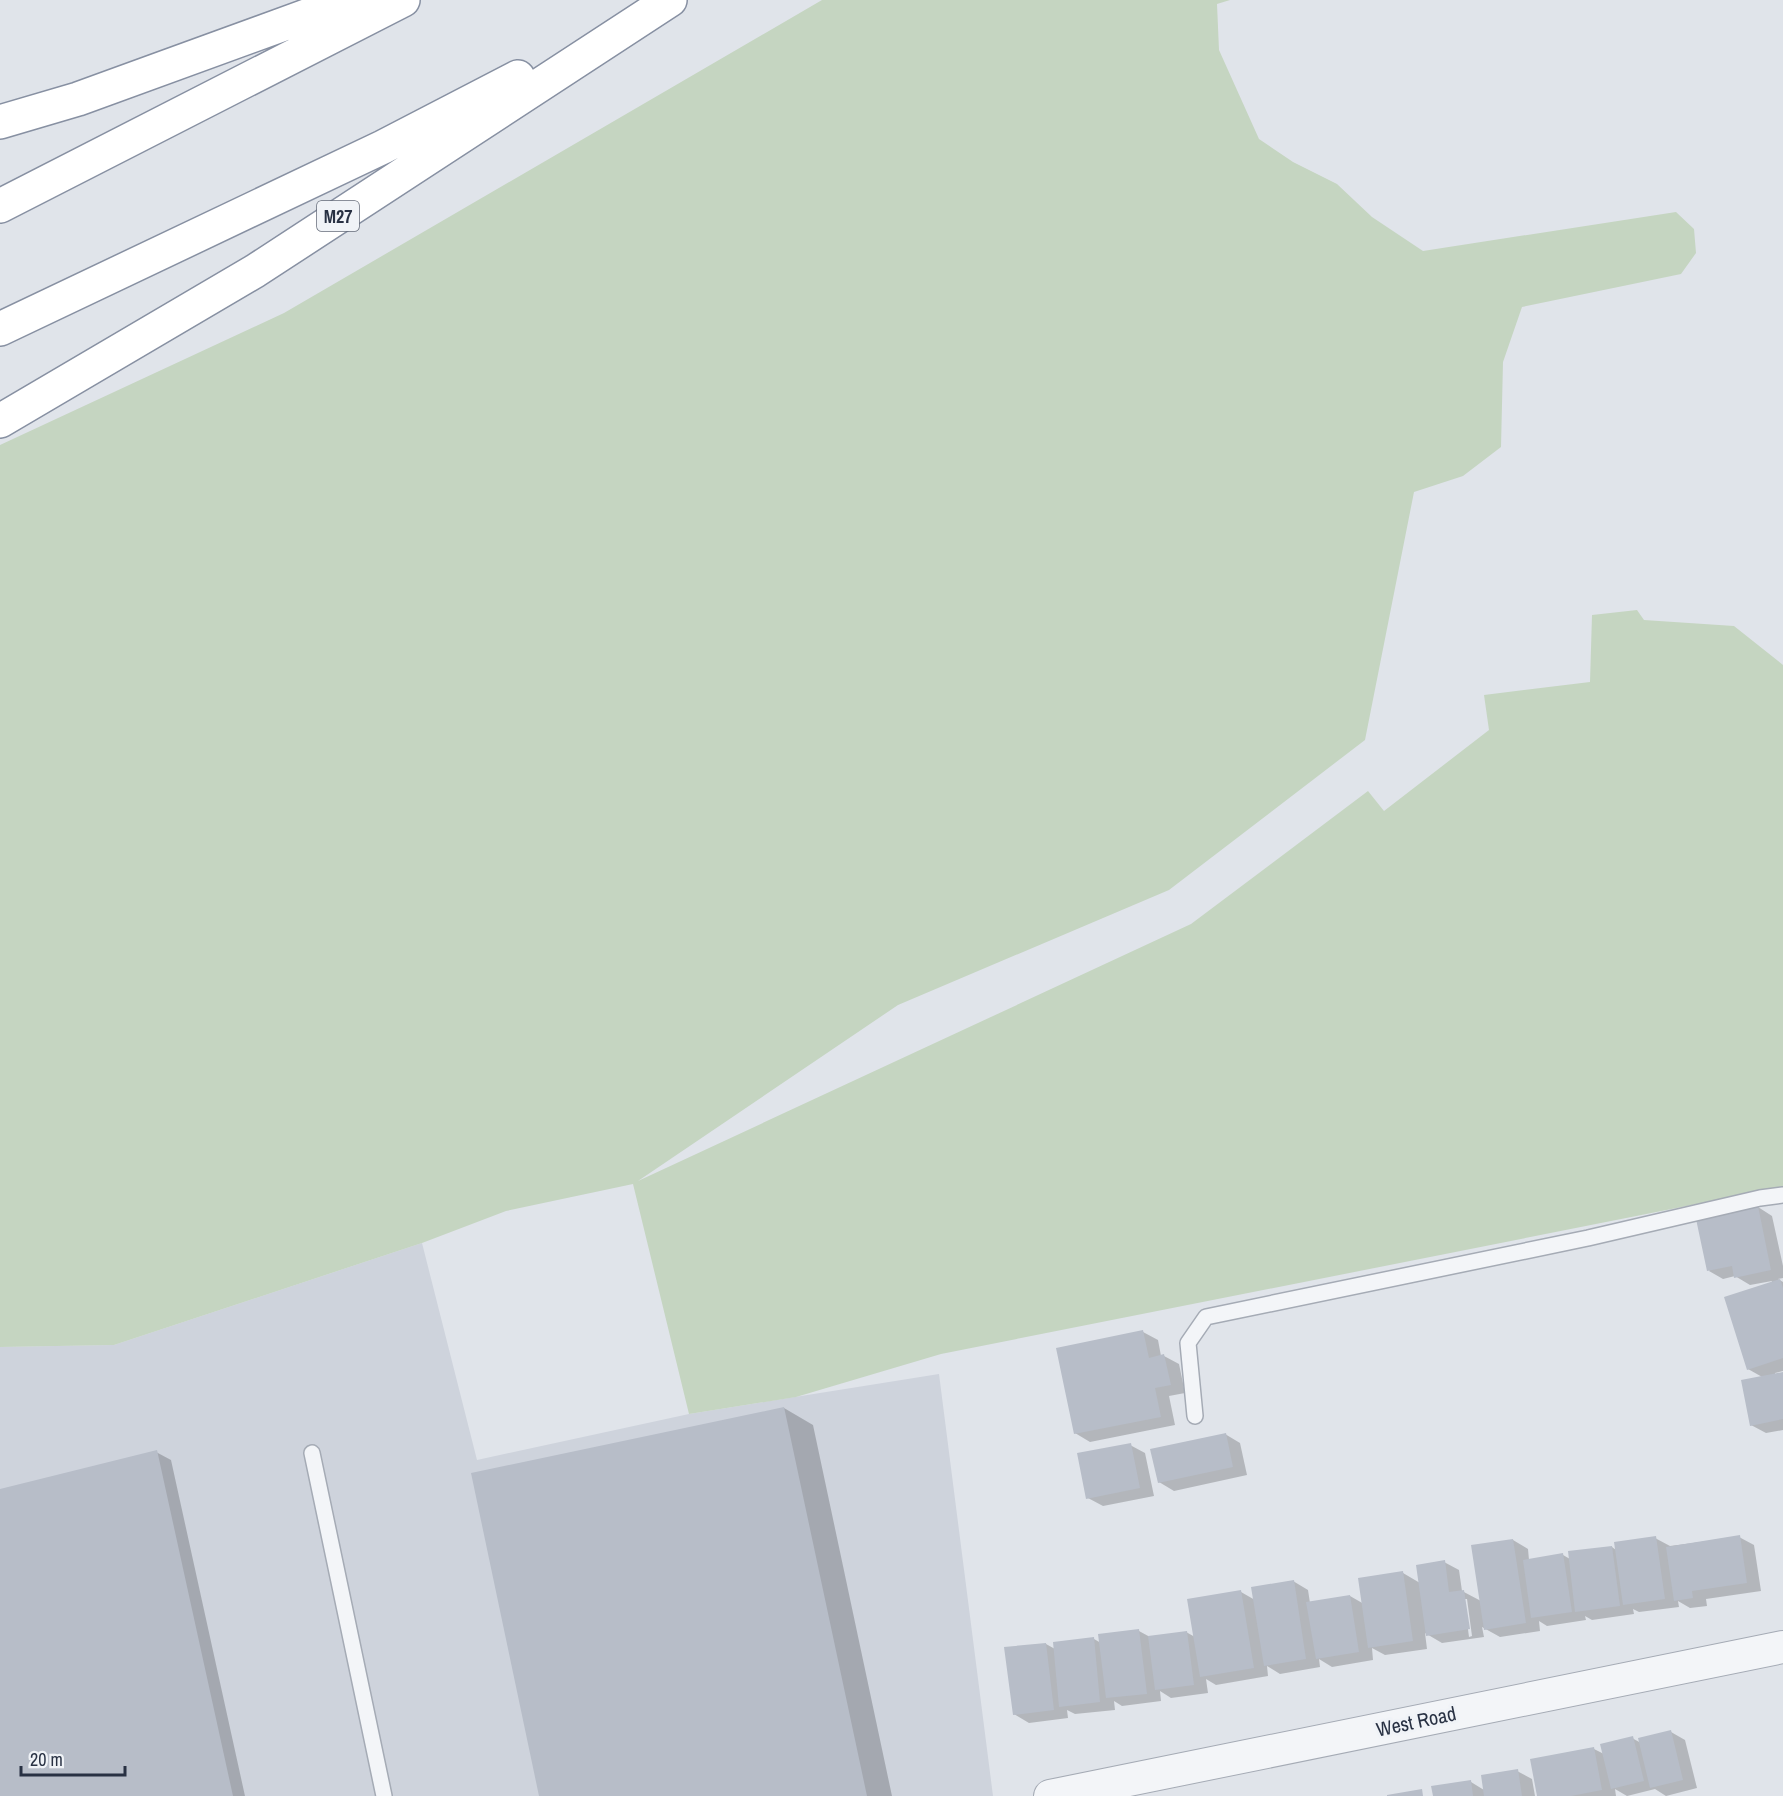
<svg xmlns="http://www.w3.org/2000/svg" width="1783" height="1796" viewBox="0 0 1783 1796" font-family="'Archivo Narrow',sans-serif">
  <rect width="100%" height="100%" fill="#e0e4ea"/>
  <path fill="#ced3dc" d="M 422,1243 L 477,1460 L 689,1414 L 939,1374 L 993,1796 L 0,1796 L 0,1347 L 114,1345 Z"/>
  <path fill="#c5d5c1" d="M 822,0 L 1230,0 L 1217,4 L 1219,50 L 1259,139 L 1293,162 L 1337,184 L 1372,217 L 1423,251 L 1676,212 L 1694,229 L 1696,253 L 1681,274 L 1522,307 L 1503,362 L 1501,447 L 1463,476 L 1414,492 L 1365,740 L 1169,890 L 898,1005 L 638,1181 L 1191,924 L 1368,791 L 1384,811 L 1489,730 L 1484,695 L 1590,682 L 1592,615 L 1637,610 L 1644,620 L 1734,626 L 1783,665 L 1783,1187 L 941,1354 L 796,1397 L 689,1414 L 633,1184 L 506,1211 L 422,1243 L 114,1345 L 0,1347 L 0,445 L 284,313 Z"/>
  <path fill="#0003" fill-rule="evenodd" d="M 1758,1207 L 1772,1216 L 1783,1266 L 1783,1278 L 1778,1279 L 1783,1282 L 1783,1371 L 1775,1373 L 1775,1375 L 1783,1374 L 1783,1430 L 1766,1433 L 1751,1425 L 1764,1378 L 1748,1369 L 1772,1281 L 1750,1285 L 1735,1276 L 1723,1279 L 1709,1271 Z
    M 1143,1332 L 1158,1340 L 1161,1356 L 1164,1356 L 1179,1364 L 1185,1393 L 1169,1396 L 1175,1425 L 1090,1442 L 1075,1433 Z
    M 784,1408 L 813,1425 L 892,1796 L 541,1796 Z
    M 1225,1434 L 1240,1443 L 1247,1475 L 1174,1491 L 1159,1482 Z
    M 1130,1445 L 1145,1453 L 1154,1496 L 1103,1506 L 1088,1498 Z
    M 156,1452 L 171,1460 L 245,1796 L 0,1796 L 0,1491 Z
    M 1739,1537 L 1754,1545 L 1761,1591 L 1706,1599 L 1707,1606 L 1690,1608 L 1678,1601 L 1679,1607 L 1639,1612 L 1633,1609 L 1634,1614 L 1592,1620 L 1585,1616 L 1586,1620 L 1547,1626 L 1539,1621 L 1540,1631 L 1500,1637 L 1482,1627 L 1484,1637 L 1442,1643 L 1425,1633 L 1427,1649 L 1385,1655 L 1372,1648 L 1373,1660 L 1332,1667 L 1319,1659 L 1320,1667 L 1280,1674 L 1267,1666 L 1268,1676 L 1216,1685 L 1206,1679 L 1208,1693 L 1171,1698 L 1160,1691 L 1161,1701 L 1122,1706 L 1114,1701 L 1115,1710 L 1075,1714 L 1067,1710 L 1068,1718 L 1029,1723 L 1014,1714 L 1046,1644 L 1055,1649 L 1094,1639 L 1101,1643 L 1139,1631 L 1150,1637 L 1186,1632 L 1195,1637 L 1241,1592 L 1255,1600 L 1293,1581 L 1308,1590 L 1310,1603 L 1350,1596 L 1364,1604 L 1403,1573 L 1420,1583 L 1444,1562 L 1459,1570 L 1462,1591 L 1481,1601 L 1513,1540 L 1528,1549 L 1529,1560 L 1563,1555 L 1570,1559 L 1612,1547 L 1616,1550 L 1655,1538 L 1670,1546 ZM 1464,1599 L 1467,1599 L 1472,1636 L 1469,1637 Z
    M 1671,1732 L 1685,1740 L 1697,1788 L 1666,1796 L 1655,1789 L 1627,1796 L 1615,1789 L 1616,1796 L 1538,1796 L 1594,1749 L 1604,1754 L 1632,1738 L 1641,1743 Z
    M 1517,1771 L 1532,1779 L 1535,1796 L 1434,1796 L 1471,1782 L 1484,1790 Z"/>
  <path fill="#b7bdc8" d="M 1758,1206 L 1771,1270 L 1734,1278 L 1732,1266 L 1707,1271 L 1696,1219 Z
    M 1780,1279 L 1783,1288 L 1783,1358 L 1747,1370 L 1724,1297 Z
    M 1143,1330 L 1149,1358 L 1164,1354 L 1171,1385 L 1155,1388 L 1161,1417 L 1074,1434 L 1056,1348 Z
    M 1783,1372 L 1783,1419 L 1750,1426 L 1741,1380 Z
    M 784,1407 L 867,1796 L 539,1796 L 471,1473 Z
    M 1226,1433 L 1233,1467 L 1158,1483 L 1150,1449 Z
    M 1131,1443 L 1140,1488 L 1086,1499 L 1077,1453 Z
    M 157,1450 L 233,1796 L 0,1796 L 0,1489 Z
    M 1740,1535 L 1747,1583 L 1692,1591 L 1693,1598 L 1674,1601 L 1666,1547 Z
    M 1656,1536 L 1665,1599 L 1623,1605 L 1614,1542 Z
    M 1513,1539 L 1526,1623 L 1484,1630 L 1471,1545 Z
    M 1612,1546 L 1620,1606 L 1575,1612 L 1568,1551 Z
    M 1563,1553 L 1572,1612 L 1531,1618 L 1523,1560 Z
    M 1445,1560 L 1449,1592 L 1464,1590 L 1470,1629 L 1426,1636 L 1416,1565 Z
    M 1403,1571 L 1413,1641 L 1368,1648 L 1358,1578 Z
    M 1294,1580 L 1306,1659 L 1264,1666 L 1251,1587 Z
    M 1241,1590 L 1254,1668 L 1200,1677 L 1187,1599 Z
    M 1350,1595 L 1359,1652 L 1316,1659 L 1306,1602 Z
    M 1139,1629 L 1147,1694 L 1106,1698 L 1098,1634 Z
    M 1187,1631 L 1194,1685 L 1155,1690 L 1148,1636 Z
    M 1094,1637 L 1100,1702 L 1059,1707 L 1053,1642 Z
    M 1046,1643 L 1054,1710 L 1013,1715 L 1004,1647 Z
    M 1671,1730 L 1683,1780 L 1650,1788 L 1638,1738 Z
    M 1633,1736 L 1644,1781 L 1611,1789 L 1600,1744 Z
    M 1594,1747 L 1602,1790 L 1571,1796 L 1537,1796 L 1530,1759 Z
    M 1518,1769 L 1522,1796 L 1484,1796 L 1481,1775 Z
    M 1471,1780 L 1473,1796 L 1433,1796 L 1431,1786 Z
    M 1422,1789 L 1423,1796 L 1387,1796 L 1387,1795 Z"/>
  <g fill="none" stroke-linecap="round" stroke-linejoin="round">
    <defs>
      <path id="lane" d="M 1195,1416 L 1188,1343 L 1206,1317 L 1588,1238 L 1760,1198 L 1783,1195
        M 312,1453 L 384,1796"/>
      <path id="street" d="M 1050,1796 L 1783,1647"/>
      <path id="highway" d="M 0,122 L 78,99 L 350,0
        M 0,206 L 403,0
        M 0,329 L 383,147 L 518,77
        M 0,421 L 255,271 L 670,0"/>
    </defs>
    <use href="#lane" stroke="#a5abb5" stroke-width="18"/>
    <use href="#street" stroke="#a5abb5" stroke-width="34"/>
    <use href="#highway" stroke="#8790a2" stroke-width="36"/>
    <use href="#lane" stroke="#f3f5f8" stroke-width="15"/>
    <use href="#street" stroke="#f3f5f8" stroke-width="32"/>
    <use href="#highway" stroke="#fff" stroke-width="33"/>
  </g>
  <g text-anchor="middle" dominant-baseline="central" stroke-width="6" stroke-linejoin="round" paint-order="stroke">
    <rect fill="#f0f3f7" stroke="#646b79" stroke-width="1.5" x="317" y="201" width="42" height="30" rx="4.5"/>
    <g font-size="18" font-weight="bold" fill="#283143">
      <text x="338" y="216">M27</text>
    </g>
    <g font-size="20" fill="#283143" stroke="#f0f3f7">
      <text transform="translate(1416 1721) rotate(-12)">West Road</text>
    </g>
  </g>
  <path d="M21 1766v9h104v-9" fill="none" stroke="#283143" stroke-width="3"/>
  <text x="30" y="1766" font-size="18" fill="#283143" stroke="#f0f3f7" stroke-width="4.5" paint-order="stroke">20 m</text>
</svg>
